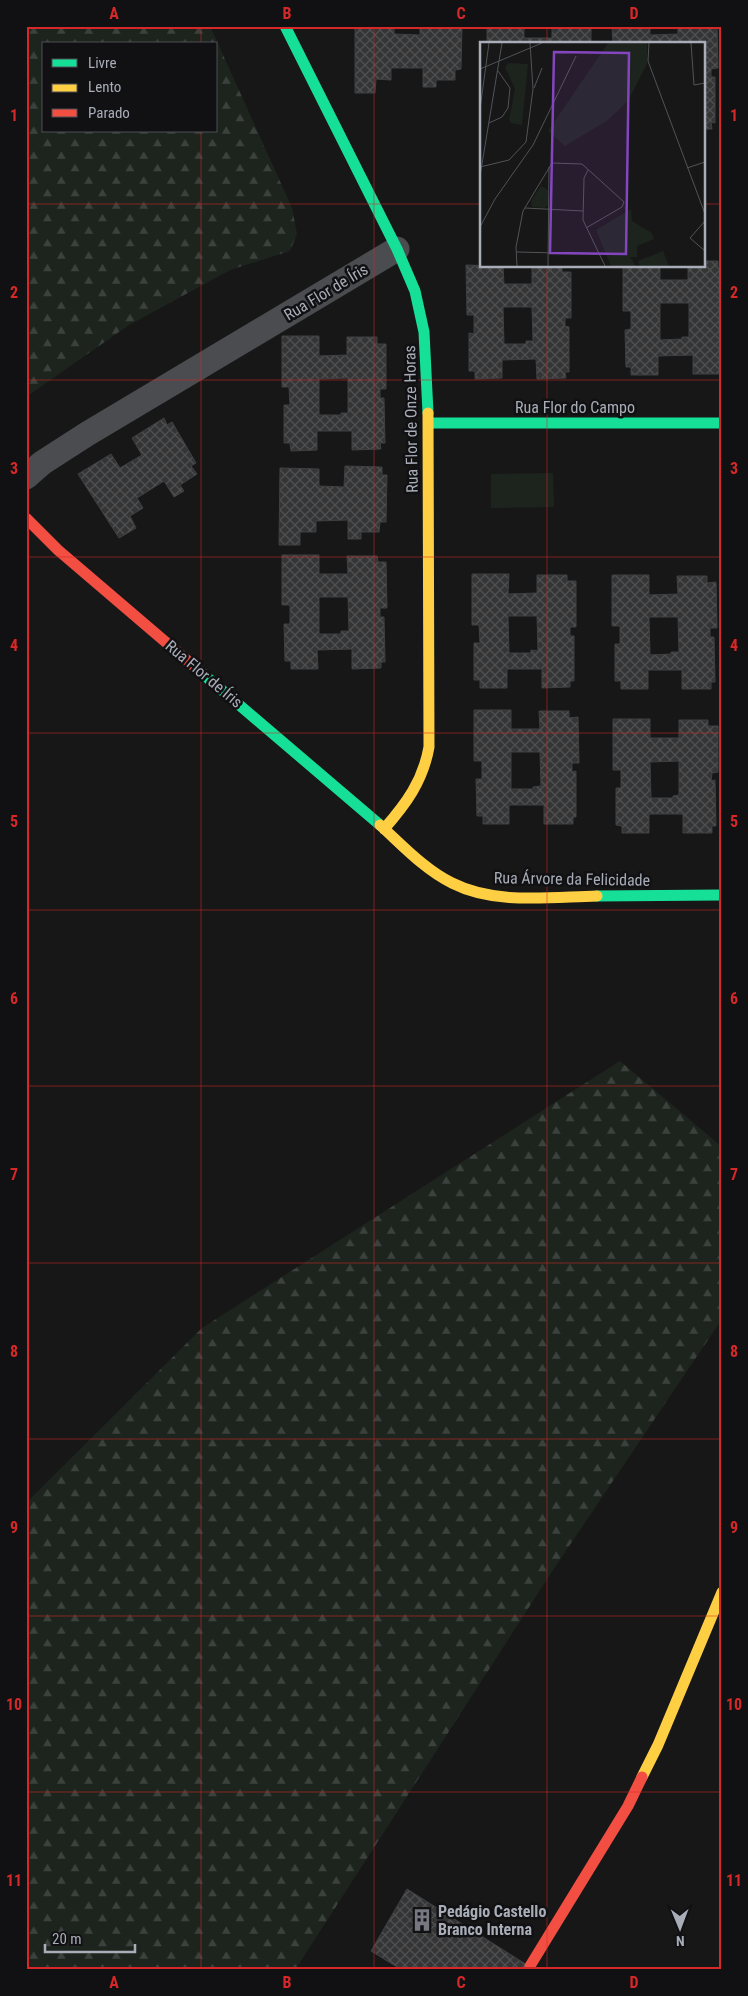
<svg xmlns="http://www.w3.org/2000/svg" width="748" height="1996" viewBox="0 0 748 1996" font-family="'Roboto Condensed',sans-serif">
  <defs>
    <pattern id="forest-firs" width="22" height="20" patternUnits="userSpaceOnUse" patternTransform="scale(1.25)"><rect width="22" height="20" fill="#1d241e"/><path d="M5 1l3.5 6h-7zM16 11l3.5 6h-7z" fill="#3b413d"/></pattern>
    <pattern id="building-cross-hatch" width="8" height="8" patternUnits="userSpaceOnUse" patternTransform="scale(1.25)"><rect width="8" height="8" fill="#353536"/><path d="M0 0l8 8M0 8l8-8" fill="none" stroke="#4f5051"/></pattern>
  </defs>
  <rect width="100%" height="100%" fill="#171717"/>
  <path fill="#1d241e" d="M 553,473 L 554,507 L 491,508 L 491,474 Z"/>
  <path fill="url(#forest-firs)" fill-rule="evenodd" d="M 26,26 L 210,26 L 292,208 L 297,234 L 290,251 L 230,270 L 129,325 L 26,397 ZM 44,44 L 216,44 L 216,131 L 44,131 Z
    M 620,1061 L 722,1147 L 722,1319 L 553,1570 L 295,1970 L 26,1970 L 26,1503 L 202,1328 Z"/>
  <path fill="url(#building-cross-hatch)" stroke="#3f4043" fill-rule="evenodd" d="M 355,26 L 394,26 L 394,34 L 420,35 L 420,26 L 462,26 L 461,69 L 455,70 L 455,80 L 436,80 L 436,87 L 423,87 L 423,68 L 391,68 L 391,80 L 376,79 L 375,93 L 355,93 Z
    M 487,26 L 524,26 L 524,38 L 552,38 L 552,26 L 591,26 L 591,44 L 487,44 Z
    M 612,26 L 650,26 L 650,35 L 678,34 L 678,26 L 717,26 L 718,68 L 711,69 L 711,77 L 715,77 L 715,123 L 711,122 L 712,129 L 704,129 L 704,44 L 613,44 Z
    M 704,261 L 718,261 L 718,268 L 722,268 L 722,374 L 693,374 L 693,355 L 658,356 L 658,375 L 631,375 L 631,367 L 626,367 L 625,330 L 631,329 L 631,311 L 623,311 L 623,266 L 660,266 L 660,280 L 688,280 L 688,266 L 704,266 ZM 660,303 L 689,303 L 689,337 L 682,337 L 682,339 L 660,340 Z
    M 466,265 L 503,266 L 504,284 L 532,284 L 532,266 L 562,266 L 562,272 L 571,272 L 571,318 L 565,318 L 565,326 L 569,327 L 569,372 L 565,372 L 566,378 L 537,379 L 536,359 L 502,360 L 502,378 L 475,379 L 475,371 L 469,371 L 469,333 L 474,334 L 474,315 L 467,315 ZM 503,307 L 532,307 L 533,341 L 526,341 L 526,344 L 504,344 Z
    M 282,336 L 319,336 L 319,356 L 347,355 L 347,337 L 377,337 L 377,344 L 386,344 L 386,389 L 380,389 L 380,398 L 384,398 L 385,443 L 380,443 L 381,449 L 352,450 L 352,431 L 317,431 L 317,450 L 291,451 L 290,443 L 284,443 L 284,405 L 290,405 L 289,387 L 282,387 ZM 348,378 L 348,413 L 341,413 L 341,415 L 319,415 L 319,379 Z
    M 164,418 L 167,425 L 172,422 L 196,463 L 191,466 L 197,474 L 180,485 L 184,491 L 174,497 L 164,481 L 137,498 L 143,508 L 130,516 L 136,528 L 119,538 L 78,474 L 111,454 L 120,468 L 142,455 L 132,438 Z
    M 345,466 L 382,467 L 382,475 L 387,475 L 386,522 L 380,522 L 379,532 L 361,532 L 361,539 L 348,539 L 348,520 L 316,521 L 316,532 L 300,532 L 300,545 L 279,545 L 280,468 L 319,469 L 319,486 L 344,487 Z
    M 282,555 L 319,555 L 319,574 L 348,574 L 347,556 L 377,556 L 378,562 L 386,562 L 387,608 L 380,608 L 380,617 L 384,617 L 385,662 L 381,662 L 381,668 L 352,669 L 352,649 L 317,650 L 318,669 L 291,669 L 291,661 L 285,661 L 284,624 L 290,624 L 290,605 L 282,605 ZM 319,597 L 348,597 L 349,631 L 341,631 L 341,634 L 319,634 Z
    M 472,574 L 509,574 L 508,594 L 537,593 L 537,575 L 567,575 L 567,581 L 576,581 L 576,627 L 570,627 L 570,636 L 574,636 L 574,681 L 570,681 L 570,687 L 542,688 L 542,669 L 507,669 L 507,688 L 480,688 L 480,680 L 474,680 L 474,643 L 480,643 L 479,625 L 472,625 ZM 508,616 L 537,616 L 538,651 L 531,650 L 531,653 L 509,653 Z
    M 612,575 L 649,575 L 649,595 L 678,594 L 677,576 L 707,576 L 707,583 L 716,582 L 717,628 L 710,628 L 710,637 L 714,637 L 715,682 L 711,682 L 711,689 L 682,689 L 682,670 L 648,670 L 648,689 L 621,689 L 621,681 L 615,681 L 615,644 L 620,644 L 620,626 L 612,626 ZM 649,617 L 678,617 L 679,652 L 671,652 L 671,654 L 650,655 Z
    M 474,710 L 511,710 L 511,729 L 540,729 L 539,711 L 569,711 L 569,718 L 578,717 L 579,763 L 572,763 L 572,772 L 576,771 L 576,817 L 573,817 L 573,824 L 544,824 L 544,805 L 509,805 L 509,824 L 483,824 L 483,816 L 477,816 L 476,779 L 482,779 L 482,761 L 474,761 ZM 511,752 L 540,752 L 541,786 L 533,787 L 533,789 L 511,789 Z
    M 613,719 L 650,719 L 650,738 L 679,738 L 679,720 L 708,720 L 708,726 L 718,726 L 718,772 L 712,773 L 711,781 L 715,780 L 716,826 L 712,826 L 712,833 L 683,833 L 683,814 L 649,814 L 649,833 L 622,833 L 622,826 L 616,825 L 616,788 L 621,788 L 621,770 L 613,770 ZM 679,761 L 679,795 L 673,796 L 673,798 L 651,798 L 650,762 Z
    M 407,1889 L 535,1970 L 402,1970 L 371,1951 Z"/>
  <g fill="none" stroke-linecap="round" stroke-linejoin="round">
    <path stroke="#4b4c50" stroke-width="25" d="M 26,477 L 42,463 L 87,434 L 397,249"/>
    <path stroke="#16e098" stroke-width="11" d="M 285,26 L 397,249 L 415,291 L 424,332 L 428,413
      M 429,423 L 722,423
      M 203,674 L 380,825
      M 597,896 L 722,895"/>
    <path stroke="#ffcf43" stroke-width="11" d="M 380,825 C 402,845 425,870 452,883 C 495,905 550,897 597,896
      M 384,829 C 406,804 423,781 429,747 L 428,413
      M 642,1777 L 658,1745 L 722,1592"/>
    <path stroke="#f24e42" stroke-width="11" d="M 26,518 L 58,550 L 203,674
      M 530,1966 L 628,1806 L 642,1777"/>
  </g>
  <path fill="none" stroke="#d62828" stroke-width="1" stroke-opacity="0.55" d="M 201,26 L 201,44M 374,26 L 374,1970M 547,26 L 547,44M 201,131 L 201,1970M 26,204 L 482,204M 704,204 L 722,204M 547,266 L 547,1970M 26,380 L 722,380M 26,557 L 722,557M 26,733 L 722,733M 26,910 L 722,910M 26,1086 L 722,1086M 26,1263 L 722,1263M 26,1439 L 722,1439M 26,1616 L 722,1616M 26,1792 L 722,1792"/>
  <defs>
    <symbol id="building-bare" viewBox="-9 -9 18 18"><path d="M-4-6H4V6H1V3H-1V6H-4ZM-2.5-4.3h1.7v1.8h-1.7ZM.8-4.3h1.7v1.8H.8ZM-2.5-1h1.7V.8h-1.7ZM.8-1h1.7V.8H.8Z" fill="#757880" stroke="#111113" stroke-width="2.5" paint-order="stroke"/></symbol>
  </defs>
  <g fill-rule="evenodd">
    <use href="#building-bare" x="406" y="1904" width="32" height="32"/>
  </g>
  <g text-anchor="middle" dominant-baseline="central" stroke-width="5" stroke-linejoin="round" paint-order="stroke">
    <g font-size="16" fill="#a8adb8" stroke="#111113">
      <text transform="translate(326 292) rotate(-31)">Rua Flor de Íris</text>
      <text x="575" y="407">Rua Flor do Campo</text>
      <text transform="translate(411 419) rotate(-91)">Rua Flor de Onze Horas</text>
      <text transform="translate(204 674) rotate(40)">Rua Flor de Íris</text>
      <text transform="translate(572 879) rotate(1)">Rua Árvore da Felicidade</text>
    </g>
    <g font-size="16" font-weight="bold" fill="#a8adb8" stroke="#111113" text-anchor="start">
      <text x="438" y="1911">Pedágio Castello<tspan x="438" dy="18">Branco Interna</tspan></text>
    </g>
  </g>
  <g transform="translate(480 42)">
    <rect width="225" height="225" fill="#171717"/>
    <path d="M 183,209 L 189,224 L 160,224 L 158,219 Z" fill="#1d241e"/>
    <path d="M 128,1 L 167,1 L 167,22 L 148,59 L 128,78 L 85,104 L 68,89 ZM 28,21 L 48,22 L 42,83 L 31,81 L 29,78 L 35,47 L 25,25 ZM 151,167 L 152,179 L 172,191 L 174,197 L 157,204 L 157,215 L 150,215 L 156,224 L 131,224 L 116,188 Z" fill="#1d241e"/>
    <path d="M 61,144 L 68,148 L 68,163 L 65,166 L 52,165 L 51,159 Z" fill="#1d241e"/>
    <path fill="none" stroke="#515357" stroke-width="1" d="M 169,1 L 168,19 L 225,172M 211,1 L 214,43 L 225,41M 0,27 L 62,1M 54,46 L 62,26M 0,67 L 9,1M 9,81 L 22,75 L 28,66 L 30,46 L 18,29M 0,125 L 29,118 L 46,100 L 53,47 L 50,1M 207,126 L 225,120M 108,128 L 104,136 L 103,178 L 125,224M 0,134 L 22,1M 45,166 L 103,169M 225,179 L 210,196 L 225,209M 0,185 L 15,157 L 53,103 L 96,14M 37,210 L 118,212M 37,224 L 36,205 L 43,169 L 72,121 L 102,122 L 144,160 L 142,165 L 106,186M 68,224 L 69,125"/>
    <path fill="#8446be" fill-opacity="0.15" stroke="#8446be" stroke-width="2.5" d="M 74,10 L 149,11 L 146,212 L 70,211 Z"/>
    <rect width="225" height="225" fill="none" stroke="#a8adb8" stroke-width="2.5"/>
  </g>
  <rect width="748" height="1996" fill="none" stroke="#111113" stroke-width="55"/>
  <rect x="42" y="42" width="175" height="90" fill="#111113" stroke="#4d4f55"/>
  <rect x="52" y="59" width="25" height="8" fill="#16e098" stroke="#4d4f55"/>
  <text x="88" y="68" font-size="15" fill="#a8adb8">Livre</text>
  <rect x="52" y="84" width="25" height="8" fill="#ffcf43" stroke="#4d4f55"/>
  <text x="88" y="92" font-size="15" fill="#a8adb8">Lento</text>
  <rect x="52" y="109" width="25" height="8" fill="#f24e42" stroke="#4d4f55"/>
  <text x="88" y="118" font-size="15" fill="#a8adb8">Parado</text>
  <g transform="translate(680 1928) rotate(179)" stroke="#111113" stroke-width="4" paint-order="stroke">
  <path d="M0-4L9 19L0 12L-9 19Z" fill="#a8adb8"/>
  <text y="-8" font-size="14" font-weight="bold" text-anchor="middle" fill="#a8adb8">N</text>
  </g>
  <path d="M45 1944v8h90v-8" fill="none" stroke="#a8adb8" stroke-width="2.5"/>
  <text x="52" y="1944" font-size="15" fill="#a8adb8" stroke="#111113" stroke-width="4" paint-order="stroke">20 m</text>
  <rect x="28" y="28" width="692" height="1940" fill="none" stroke="#d62828" stroke-width="2"/>
  <g font-size="16" text-anchor="middle" font-weight="bold" fill="#d62828">
    <text x="114" y="19">A</text>
    <text x="287" y="19">B</text>
    <text x="461" y="19">C</text>
    <text x="634" y="19">D</text>
    <text x="14" y="121">1</text>
    <text x="734" y="121">1</text>
    <text x="14" y="298">2</text>
    <text x="734" y="298">2</text>
    <text x="14" y="474">3</text>
    <text x="734" y="474">3</text>
    <text x="14" y="651">4</text>
    <text x="734" y="651">4</text>
    <text x="14" y="827">5</text>
    <text x="734" y="827">5</text>
    <text x="14" y="1004">6</text>
    <text x="734" y="1004">6</text>
    <text x="14" y="1180">7</text>
    <text x="734" y="1180">7</text>
    <text x="14" y="1357">8</text>
    <text x="734" y="1357">8</text>
    <text x="14" y="1533">9</text>
    <text x="734" y="1533">9</text>
    <text x="14" y="1710">10</text>
    <text x="734" y="1710">10</text>
    <text x="14" y="1886">11</text>
    <text x="734" y="1886">11</text>
    <text x="114" y="1988">A</text>
    <text x="287" y="1988">B</text>
    <text x="461" y="1988">C</text>
    <text x="634" y="1988">D</text>
  </g>
</svg>
